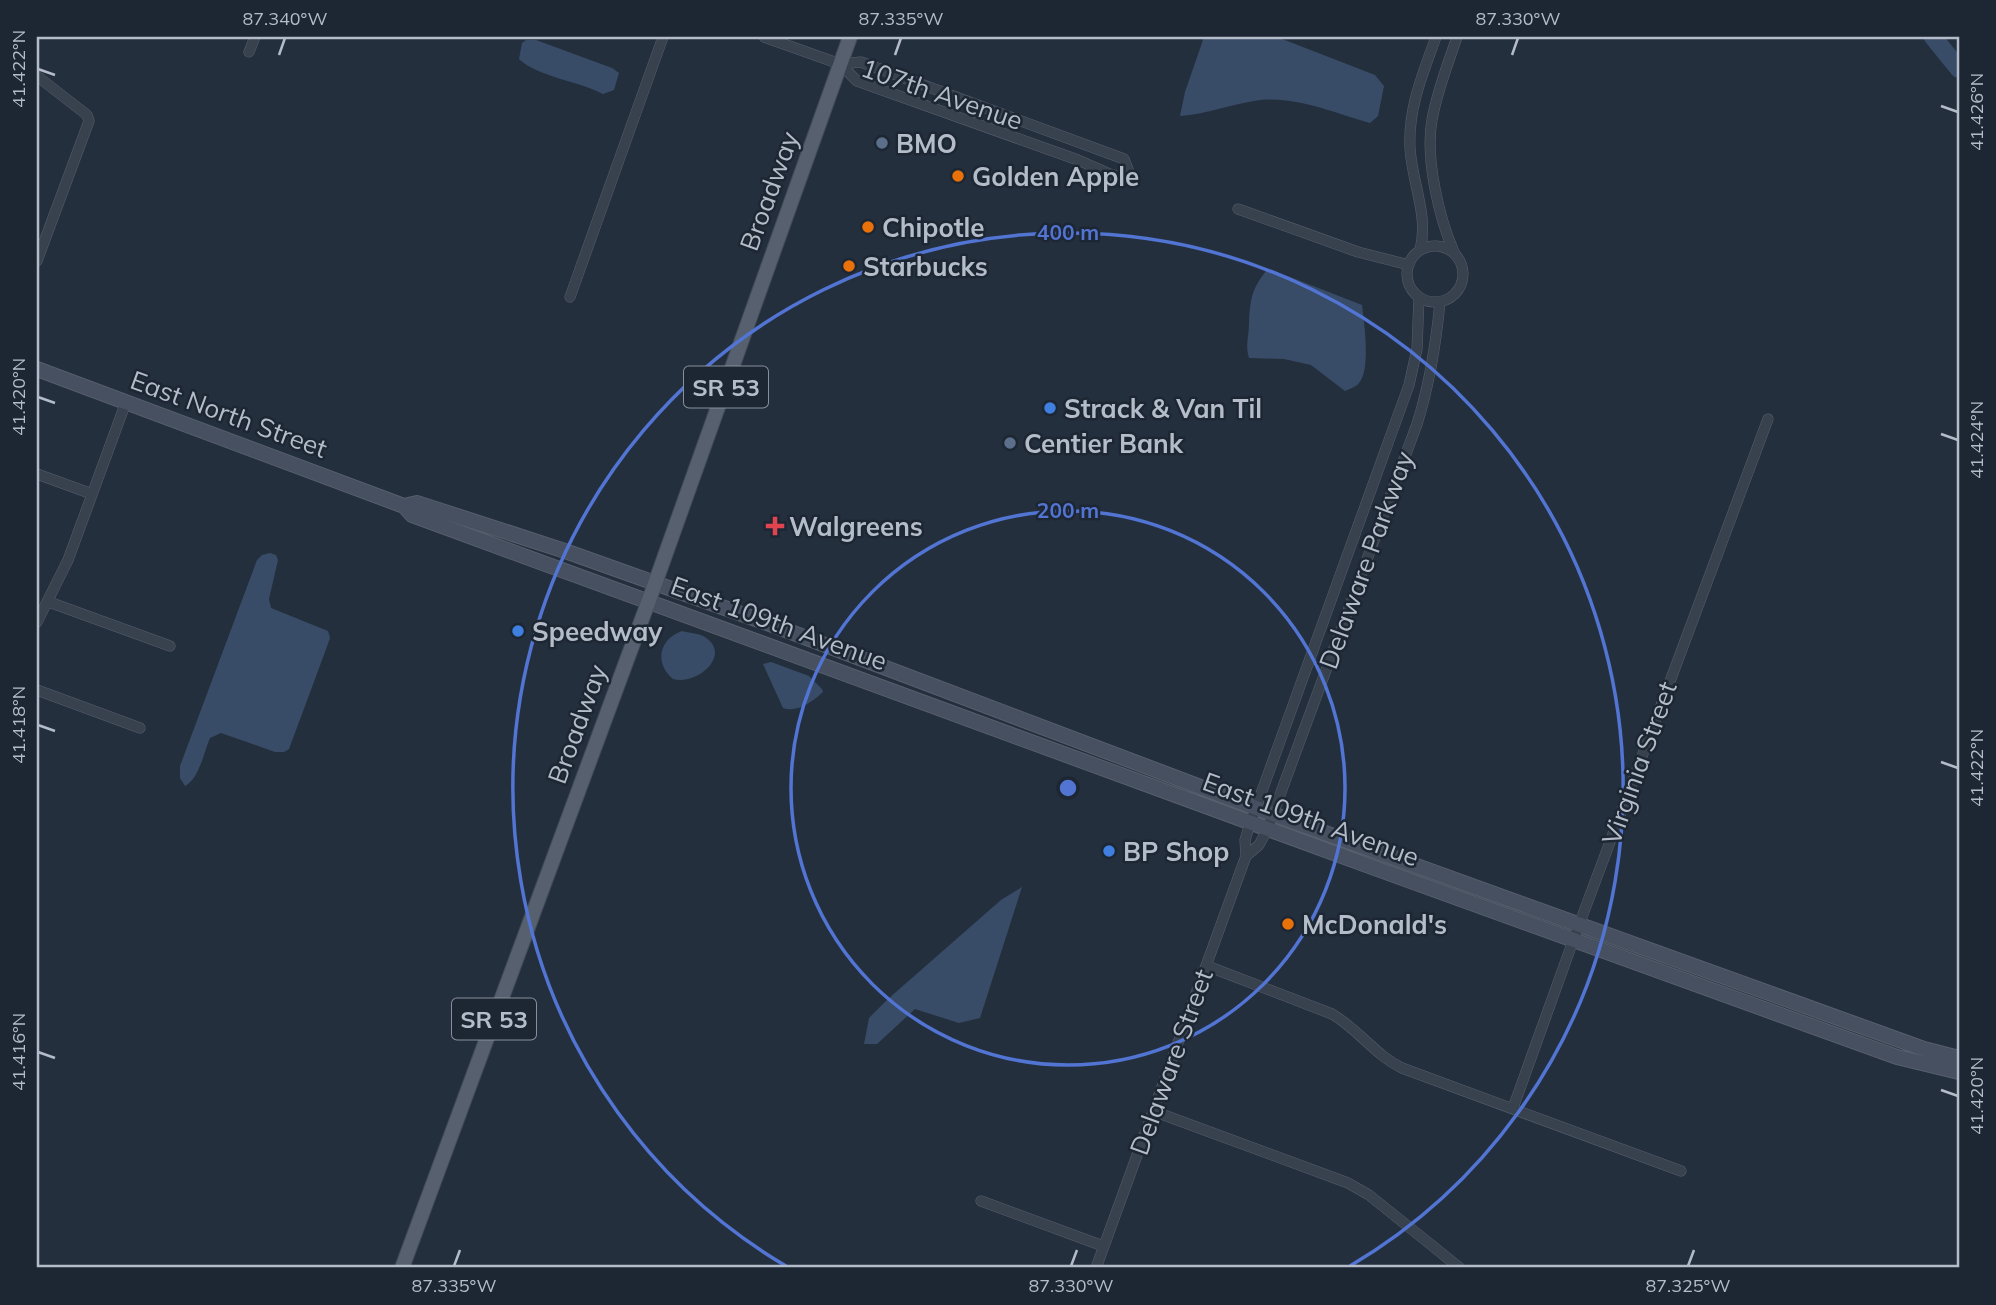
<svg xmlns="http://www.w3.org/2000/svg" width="1996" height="1305" viewBox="0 0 1996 1305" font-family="Mulish,sans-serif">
  <rect width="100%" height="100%" fill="#242f3e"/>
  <path fill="#394c67" d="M 1204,37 L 1277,37 L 1375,75 L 1384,86 L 1378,116 L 1370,123 C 1334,113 1292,94 1254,101 C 1229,105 1206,114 1180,116 L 1185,92 Z
    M 526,40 L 536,40 L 612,68 L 619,73 L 614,90 L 603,94 C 579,81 538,77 519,59 L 522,43 Z
    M 1272,270 L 1362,305 C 1364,323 1371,369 1359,383 C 1356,387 1349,389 1345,391 L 1311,365 L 1284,359 L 1249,358 C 1245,345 1249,336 1249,324 C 1250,301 1251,290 1266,271 Z
    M 270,553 L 276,555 L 278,560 L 269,599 L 271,608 L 328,631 L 330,638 L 325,652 L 289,749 L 284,752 L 275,752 L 221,733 L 210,738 C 204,752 199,779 185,786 L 180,778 L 180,766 L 257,560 L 262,555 Z
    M 682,631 C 689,633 697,633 703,636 C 734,653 698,686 673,679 C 654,663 659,639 682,631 Z
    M 771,662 L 809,676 L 822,689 L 823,692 C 812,702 797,713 783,708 L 763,664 Z
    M 1022,887 L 980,1018 L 959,1023 L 915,1009 L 877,1044 L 864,1044 L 869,1018 L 888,999 L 1001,900 Z"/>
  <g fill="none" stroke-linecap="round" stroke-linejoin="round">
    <path stroke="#394c67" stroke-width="18" d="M 1933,37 L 1959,69"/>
    <defs>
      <path id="street" d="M 764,37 L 840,64 L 857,81 L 1078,160 L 1112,175 L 1131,177 L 1124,159 L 861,62 L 840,64
        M 249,52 L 255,37
        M 37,76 L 87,115 L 89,121 L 37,261
        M 1238,209 L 1358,252 L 1409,265
        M1407 274a28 28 0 1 1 56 0a28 28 0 1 1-56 0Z
        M 1420,250 C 1429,216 1412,183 1410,148 C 1408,108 1423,73 1436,37
        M 1454,252 C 1439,218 1425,158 1432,120 C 1437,91 1448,64 1457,37
        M 570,297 L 663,37
        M 37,474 L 92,494
        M 49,602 L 170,646
        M 37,622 L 68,560 L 126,402
        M 37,690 L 140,728
        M 1246,856 L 1259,845 L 1267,830 L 1417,424 C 1430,383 1436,344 1440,302
        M 1207,966 L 1332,1014 C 1358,1029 1375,1055 1402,1068 L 1681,1171
        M 1513,1108 L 1573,941 L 1768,419
        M 1153,1111 L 1348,1183 L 1369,1195 L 1460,1268
        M 981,1201 L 1103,1246
        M 1096,1268 L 1246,856 L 1245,840 L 1250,824 L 1409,385 L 1417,349 L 1419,297"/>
      <path id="secondary" d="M 37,369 L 404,506 L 412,515 C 907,697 1401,879 1897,1057 L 1959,1072
        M 404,506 L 417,503 L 565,551 L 767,623 L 1256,808 L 1924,1049 L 1959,1058"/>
      <path id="primary" d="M 402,1268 L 652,592 L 850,37"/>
    </defs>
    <use href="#street" stroke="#565f6c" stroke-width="11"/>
    <use href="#secondary" stroke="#565f6c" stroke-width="16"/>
    <use href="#primary" stroke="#414a57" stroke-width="16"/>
    <use href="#street" stroke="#38414e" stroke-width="10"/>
    <use href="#secondary" stroke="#465061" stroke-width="14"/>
    <use href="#primary" stroke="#56606e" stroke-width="14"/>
  </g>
  <path fill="none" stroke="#b4bcc9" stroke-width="2.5" d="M 279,55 L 285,38M 895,55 L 901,38M 1512,55 L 1518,38M 38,69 L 55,75M 1941,106 L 1958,112M 38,397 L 55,403M 1941,434 L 1958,440M 38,725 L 55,731M 1941,762 L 1958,768M 38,1052 L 55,1058M 1941,1090 L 1958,1096M 454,1266 L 460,1250M 1071,1266 L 1077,1250M 1688,1266 L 1694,1250"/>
  <g fill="none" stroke="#5274d3" stroke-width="3.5">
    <circle cx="1068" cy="788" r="277"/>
    <path d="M786 1266A555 555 0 1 1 1350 1266"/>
  </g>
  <g fill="#5c6f8a" stroke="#1d2633" stroke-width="2.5">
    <circle cx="882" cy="143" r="7"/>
    <circle cx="1010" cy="443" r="7"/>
  </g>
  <g fill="#e8710a" stroke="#1d2633" stroke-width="2.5">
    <circle cx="958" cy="176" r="7"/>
    <circle cx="868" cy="227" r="7"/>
    <circle cx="849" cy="266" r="7"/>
    <circle cx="1288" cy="924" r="7"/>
  </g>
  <g fill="#3f7fe0" stroke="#1d2633" stroke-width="2.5">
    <circle cx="1050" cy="408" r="7"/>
    <circle cx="518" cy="631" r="7"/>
    <circle cx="1109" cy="851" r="7"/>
  </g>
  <path fill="#e0444e" stroke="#1d2633" stroke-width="2.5" d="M771.5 515.5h7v7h7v7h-7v7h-7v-7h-7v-7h7z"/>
  <g text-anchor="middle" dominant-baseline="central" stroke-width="5" stroke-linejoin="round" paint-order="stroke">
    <g fill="#1d2633" stroke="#878f9c" stroke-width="2">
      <rect x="684" y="366.5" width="84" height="41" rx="5"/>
      <rect x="452" y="998.5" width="84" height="41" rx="5"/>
    </g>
    <g font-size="24" font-weight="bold" fill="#b4bcc9">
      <text x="726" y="387">SR 53</text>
      <text x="494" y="1019">SR 53</text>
    </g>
    <g font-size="26" fill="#b4bcc9" stroke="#1d2633">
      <text transform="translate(942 94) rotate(19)">107th Avenue</text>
      <text transform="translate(769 191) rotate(-70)">Broadway</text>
      <text transform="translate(229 414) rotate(20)">East North Street</text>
      <text transform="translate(1366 560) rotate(-70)">Delaware Parkway</text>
      <text transform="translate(779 623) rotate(20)">East 109th Avenue</text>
      <text transform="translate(577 724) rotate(-70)">Broadway</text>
      <text transform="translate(1639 763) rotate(-70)">Virginia Street</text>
      <text transform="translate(1311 819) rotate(20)">East 109th Avenue</text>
      <text transform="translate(1171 1062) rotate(-70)">Delaware Street</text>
    </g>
    <g font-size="26" font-weight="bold" fill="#b4bcc9" stroke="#1d2633" text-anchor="start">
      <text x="896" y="143">BMO</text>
      <text x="972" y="176">Golden Apple</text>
      <text x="882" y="227">Chipotle</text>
      <text x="863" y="266">Starbucks</text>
      <text x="1064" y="408">Strack &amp; Van Til</text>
      <text x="1024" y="443">Centier Bank</text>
      <text x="789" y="526">Walgreens</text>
      <text x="532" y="631">Speedway</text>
      <text x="1123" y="851">BP Shop</text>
      <text x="1302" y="924">McDonald's</text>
    </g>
  </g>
  <circle cx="1068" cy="788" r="10" fill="#5274d3" stroke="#1d2633" stroke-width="3.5"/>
  <g font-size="21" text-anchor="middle" font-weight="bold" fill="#5274d3" stroke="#1d2633" stroke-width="5" stroke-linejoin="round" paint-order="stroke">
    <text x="1068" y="240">400 m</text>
    <text x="1068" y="518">200 m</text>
  </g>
  <rect width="1996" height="1305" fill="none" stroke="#1d2633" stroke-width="77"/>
  <rect x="38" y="38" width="1920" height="1228" fill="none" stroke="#b4bcc9" stroke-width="2.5"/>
  <g font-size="18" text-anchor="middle" fill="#b4bcc9">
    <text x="285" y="25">87.340°W</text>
    <text x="901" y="25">87.335°W</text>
    <text x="1518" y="25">87.330°W</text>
    <text transform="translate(19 69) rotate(-90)" y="6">41.422°N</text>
    <text transform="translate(1977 112) rotate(-90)" y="6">41.426°N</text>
    <text transform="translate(19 397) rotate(-90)" y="6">41.420°N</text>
    <text transform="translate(1977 440) rotate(-90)" y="6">41.424°N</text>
    <text transform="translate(19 725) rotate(-90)" y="6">41.418°N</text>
    <text transform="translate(1977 768) rotate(-90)" y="6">41.422°N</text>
    <text transform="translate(19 1052) rotate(-90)" y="6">41.416°N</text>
    <text transform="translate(1977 1096) rotate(-90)" y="6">41.420°N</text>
    <text x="454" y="1292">87.335°W</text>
    <text x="1071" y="1292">87.330°W</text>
    <text x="1688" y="1292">87.325°W</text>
  </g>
</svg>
